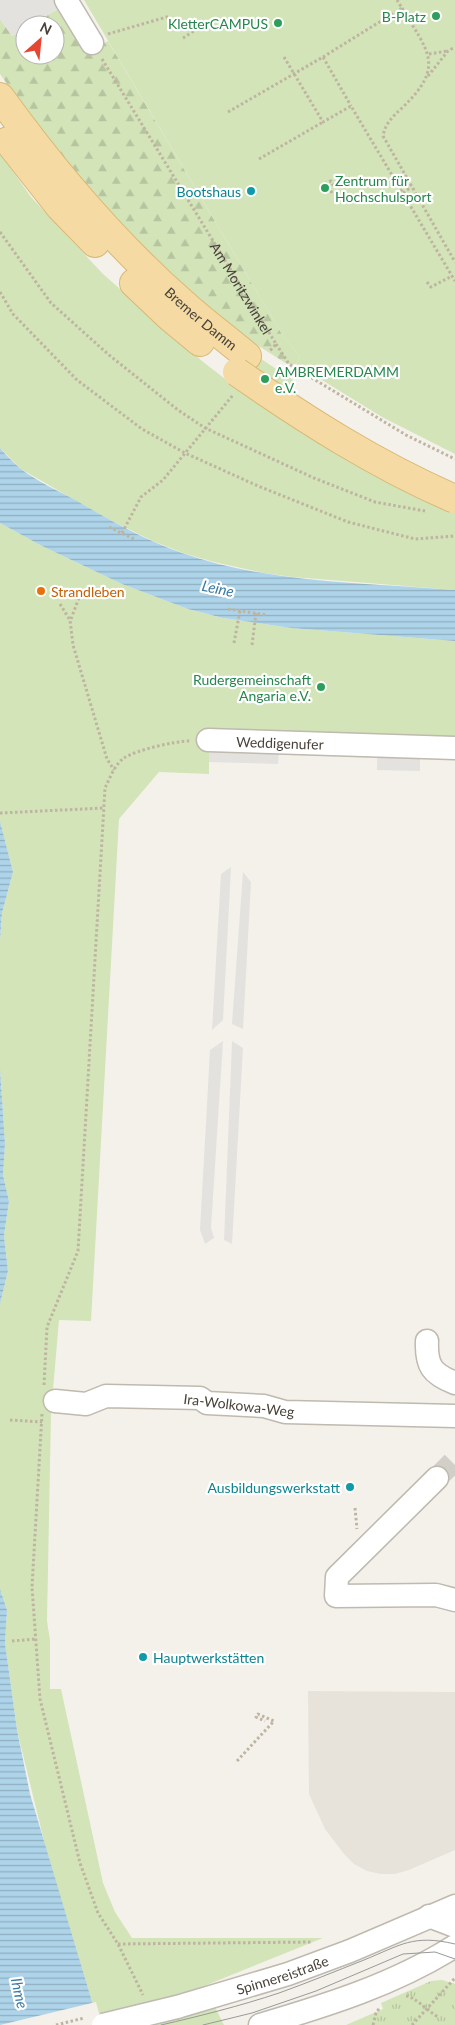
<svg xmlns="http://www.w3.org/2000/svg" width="455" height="2025" viewBox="0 0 455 2025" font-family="Lato,sans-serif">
  <defs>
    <pattern id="grass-tufts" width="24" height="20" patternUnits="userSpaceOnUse" patternTransform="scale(1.25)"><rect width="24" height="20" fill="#d2e4b8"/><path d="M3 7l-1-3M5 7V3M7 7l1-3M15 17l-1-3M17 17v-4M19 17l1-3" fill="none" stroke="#b6c59f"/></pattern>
    <pattern id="forest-firs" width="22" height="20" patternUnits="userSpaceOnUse" patternTransform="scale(1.25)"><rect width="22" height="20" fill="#d2e4b8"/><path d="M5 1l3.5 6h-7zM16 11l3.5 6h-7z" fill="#b6c59f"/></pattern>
    <pattern id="water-rules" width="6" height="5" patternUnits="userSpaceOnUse" patternTransform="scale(1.25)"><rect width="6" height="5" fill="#aed4ea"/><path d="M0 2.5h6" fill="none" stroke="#90aebf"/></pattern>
  </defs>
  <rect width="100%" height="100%" fill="#f4f1eb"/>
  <path fill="#e8e3da" d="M 308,1691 L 455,1692 L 455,1850 L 409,1870 L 395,1874 L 381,1874 L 367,1871 L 354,1864 L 344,1854 L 325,1829 L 309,1794 Z"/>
  <path fill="url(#grass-tufts)" d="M 442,1980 L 455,1984 L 455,2025 L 346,2025 L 383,2009 L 381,2003 L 431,1981 Z"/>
  <path fill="url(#forest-firs)" d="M 63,6 L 91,50 L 108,41 L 283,336 L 300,357 L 296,364 L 287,364 L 251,341 L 206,305 L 127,231 L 87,189 L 40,130 L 0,74 L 0,19 L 12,36 L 25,29 L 25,55 L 55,55 L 55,25 L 31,25 Z"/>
  <path fill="#d2e4b8" d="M 84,0 L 455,0 L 455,454 L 382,417 L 296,364 L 300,357 L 283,336 Z
    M 0,153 L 31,197 L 103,274 L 202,361 L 238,389 L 367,472 L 425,501 L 455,513 L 455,590 L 293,577 L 264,573 L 214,562 L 183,553 L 153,541 L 106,518 L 21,469 L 0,448 Z
    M 252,353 L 293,380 L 277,405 L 236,377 Z
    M 0,523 L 42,546 L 122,584 L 188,609 L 223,618 L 291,628 L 455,641 L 455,740 L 209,747 L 209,774 L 159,772 L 119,819 L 91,1321 L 59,1320 L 51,1413 L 47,1621 L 50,1640 L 50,1689 L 61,1689 L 103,1883 L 115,1912 L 132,1938 L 323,1938 L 204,1986 L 224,2025 L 99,2025 L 46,1849 L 17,1730 L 5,1643 L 7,1610 L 0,1589 L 0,1304 L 8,1271 L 4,1236 L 9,1201 L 3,1175 L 5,1144 L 0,1068 L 0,941 L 2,913 L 13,872 L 0,821 Z"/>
  <path fill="#e3e2df" d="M 0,0 L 59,0 L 63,6 L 31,25 L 25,25 L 25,29 L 12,36 L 0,19 Z
    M 209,747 L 279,750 L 278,764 L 209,762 Z
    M 377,755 L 420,757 L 420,771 L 377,770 Z
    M 231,867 L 223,1020 L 212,1030 L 221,874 Z
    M 243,872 L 251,882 L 243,1029 L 232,1024 Z
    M 223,1041 L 211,1228 L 214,1238 L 205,1244 L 200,1230 L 210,1050 Z
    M 232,1041 L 243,1048 L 232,1244 L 224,1240 Z"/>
  <path fill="url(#water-rules)" d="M 0,448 C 6,455 14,463 21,469 C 38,482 59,491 77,501 C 111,521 145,540 182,553 C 267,583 366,583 455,590 L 455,641 L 291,628 L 223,618 L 188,609 L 122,584 L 42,546 L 0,523 Z
    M 0,821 L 13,872 L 2,913 L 0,941 Z
    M 0,1068 L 5,1144 L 3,1175 L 9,1201 L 4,1236 L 8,1271 L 0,1304 Z
    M 0,1589 L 7,1610 L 5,1643 L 17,1730 L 30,1794 L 99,2025 L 0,2025 Z"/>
  <path fill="#f4f1eb" d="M 96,2002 L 102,2025 L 0,2025 Z"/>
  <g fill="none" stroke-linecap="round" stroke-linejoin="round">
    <path stroke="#d2cec8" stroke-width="22" stroke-dasharray="22 11" stroke-linecap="butt" d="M 437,1478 L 455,1460"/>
    <defs>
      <g id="minor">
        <path d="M 66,0 L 92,43"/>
        <path id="s2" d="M 208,740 L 455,748"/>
        <path d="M 427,1341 C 426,1366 432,1374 455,1383"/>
        <path d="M 55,1401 L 86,1404 L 106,1396 L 200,1398 L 207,1403 L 264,1406 L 285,1412 L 455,1416"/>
        <path d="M 437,1478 L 337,1577 L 336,1596 L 436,1595 L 455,1600"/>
        <path d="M 429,1916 L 455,1926"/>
        <path id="s3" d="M 177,2007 L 288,1974 L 350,1951 L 455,1906"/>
        <path d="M 260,2025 C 328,2005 395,1984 455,1946"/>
      </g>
      <g id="major">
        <path id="s4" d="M 0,97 C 54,172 115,244 185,305 C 205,323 227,339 247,356"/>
        <path d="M 8,141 L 60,207 L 95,243"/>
        <path d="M 134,283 L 171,318 L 200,342"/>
      </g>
    </defs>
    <use href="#minor" stroke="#bfb9af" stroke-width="25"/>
    <use href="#major" stroke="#d9b874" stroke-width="30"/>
    <g stroke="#bfb4a1" stroke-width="3" stroke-dasharray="2.5 2.5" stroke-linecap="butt">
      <path d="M 402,8 C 428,52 446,66 402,108 C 393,116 385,124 383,136 L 455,262"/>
      <path d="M 108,34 L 170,16"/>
      <path d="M 183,38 L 211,20"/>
      <path d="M 429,54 L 447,51"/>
      <path d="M 284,57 L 323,122 L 351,106 L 455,281"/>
      <path d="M 323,57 L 402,8 L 397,0"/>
      <path id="s1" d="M 102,59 L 276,344 L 269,352"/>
      <path d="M 428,76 L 448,51 L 455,47"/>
      <path d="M 228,112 L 323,57 L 351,106"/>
      <path d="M 259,159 L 323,122"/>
      <path d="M 332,193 L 326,183 L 331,181 L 334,187"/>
      <path d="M 403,193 L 411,187"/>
      <path d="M 0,232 L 51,303 L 109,355 L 178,410 L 205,428 L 314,478 L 375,502 L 425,511"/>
      <path d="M 427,282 L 431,287 L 452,276"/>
      <path d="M 0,292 L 13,314 L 77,380 L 142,429 L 185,453 L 258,486 L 348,522 L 415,539 L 455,536"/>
      <path d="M 276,344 L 289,364 L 406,435 L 455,459"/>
      <path d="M 109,527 L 134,539"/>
      <path d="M 122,533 L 141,497 L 163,480 L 233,395"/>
      <path d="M 60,604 L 70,620 L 73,645 L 107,759 L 114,770"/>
      <path d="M 228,609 L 267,615"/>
      <path d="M 71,619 L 83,587"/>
      <path d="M 234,643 L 240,611"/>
      <path d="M 252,645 L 256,613"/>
      <path d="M 0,813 L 104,808"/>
      <path d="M 44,1385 L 47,1327 L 78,1251 L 105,788 C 110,778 115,764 124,758 C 136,750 175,741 190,741"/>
      <path d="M 42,1414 L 32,1587 L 40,1699 L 80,1863 L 98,1913 L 118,1944 L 143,1995"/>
      <path d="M 10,1420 L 42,1422"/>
      <path d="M 355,1508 L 357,1529"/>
      <path d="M 12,1641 L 36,1639"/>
      <path d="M 237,1761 L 274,1721 L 258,1714 L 256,1717 L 265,1721"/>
      <path d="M 118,1944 L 313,1942"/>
      <path d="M 406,1996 C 414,1996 429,2012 438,2017"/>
      <path d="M 373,2025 L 376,2013 L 380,2007"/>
      <path d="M 412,2025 L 455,1978"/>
    </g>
    <use href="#minor" stroke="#fff" stroke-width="22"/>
    <use href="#major" stroke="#f5dba3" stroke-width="28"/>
    <path stroke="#999" stroke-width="1" d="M 161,2025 C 200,2016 240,2006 279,1993 C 307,1983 336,1971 364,1960 C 401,1945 413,1934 455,1944
      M 203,2025 L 252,2013 L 316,1991 L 403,1954 L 435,1952 L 455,1959"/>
    <defs>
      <path id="minor-bridge" d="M 103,2025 L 177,2007"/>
      <path id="major-bridge" d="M 237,372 C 306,420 378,466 455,499"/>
    </defs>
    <use href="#minor-bridge" stroke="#bfb9af" stroke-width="25" stroke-linecap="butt"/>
    <use href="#major-bridge" stroke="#d9b874" stroke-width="30" stroke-linecap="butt"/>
    <path stroke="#bfb4a1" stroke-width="3" stroke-dasharray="2.5 2.5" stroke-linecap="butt" d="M 56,2025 L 84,2018"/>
    <use href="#minor-bridge" stroke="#fff" stroke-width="22"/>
    <use href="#major-bridge" stroke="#f5dba3" stroke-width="28"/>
  </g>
  <g fill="#2e9e5b" stroke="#fff" stroke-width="2">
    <circle cx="436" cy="16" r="5"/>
    <circle cx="278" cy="23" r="5"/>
    <circle cx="325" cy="188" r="5"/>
    <circle cx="265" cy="379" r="5"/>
    <circle cx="321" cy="687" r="5"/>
  </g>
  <g fill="#0f9aa8" stroke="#fff" stroke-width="2">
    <circle cx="251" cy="191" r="5"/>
    <circle cx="350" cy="1487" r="5"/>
    <circle cx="143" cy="1657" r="5"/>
  </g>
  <circle fill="#e8710a" stroke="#fff" stroke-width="2" cx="41" cy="591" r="5"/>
  <g text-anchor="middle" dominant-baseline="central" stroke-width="4.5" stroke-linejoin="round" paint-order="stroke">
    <g font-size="14" fill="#27864d" stroke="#fff" text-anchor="end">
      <text x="426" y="16">B-Platz</text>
      <text x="268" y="23">KletterCAMPUS</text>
      <text x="335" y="180" text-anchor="start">Zentrum für<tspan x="335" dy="16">Hochschulsport</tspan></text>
      <text x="275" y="371" text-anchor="start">AMBREMERDAMM<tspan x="275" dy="16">e.V.</tspan></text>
      <text x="311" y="679">Rudergemeinschaft<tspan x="311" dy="16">Angaria e.V.</tspan></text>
    </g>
    <g font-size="14" fill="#0d838f" stroke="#fff" text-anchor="end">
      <text x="241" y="191">Bootshaus</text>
      <text x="340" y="1487">Ausbildungswerkstatt</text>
      <text x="153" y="1657" text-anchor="start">Hauptwerkstätten</text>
    </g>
    <g font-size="14" fill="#48423a" stroke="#fff">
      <text stroke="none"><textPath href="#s1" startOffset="268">Am Moritzwinkel</textPath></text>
      <text stroke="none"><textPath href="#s4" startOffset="300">Bremer Damm</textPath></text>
      <text stroke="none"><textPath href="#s2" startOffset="72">Weddigenufer</textPath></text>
      <text transform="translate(239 1405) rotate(7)">Ira-Wolkowa-Weg</text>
      <text stroke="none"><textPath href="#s3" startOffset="110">Spinnereistraße</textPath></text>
    </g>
    <g font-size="14" fill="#c56008" stroke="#fff" text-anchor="start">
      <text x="51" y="591">Strandleben</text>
    </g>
    <g font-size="15" font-style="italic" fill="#3a7aa3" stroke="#fff">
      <text transform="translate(218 588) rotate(12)">Leine</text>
      <text transform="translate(20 1993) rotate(77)">Ihme</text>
    </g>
  </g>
  <g transform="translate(40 40) rotate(27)"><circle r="24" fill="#ffffff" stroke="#b6b3b0"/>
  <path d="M0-4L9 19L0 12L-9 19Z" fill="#e64631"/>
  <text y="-8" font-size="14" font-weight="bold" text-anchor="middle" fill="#48423a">N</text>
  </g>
</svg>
